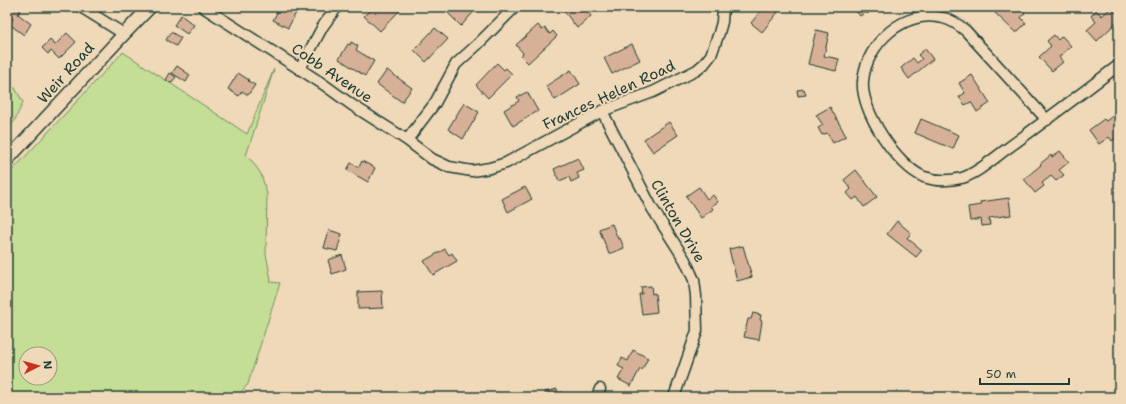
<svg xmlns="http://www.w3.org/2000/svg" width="1126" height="404" viewBox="0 0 1126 404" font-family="'Shantell Sans',sans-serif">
  <rect width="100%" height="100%" fill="#efd9b8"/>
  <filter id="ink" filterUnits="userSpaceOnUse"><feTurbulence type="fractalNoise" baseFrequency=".025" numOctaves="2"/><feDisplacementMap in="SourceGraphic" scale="8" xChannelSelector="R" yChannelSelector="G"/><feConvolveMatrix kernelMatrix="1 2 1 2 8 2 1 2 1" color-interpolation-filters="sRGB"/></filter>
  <g filter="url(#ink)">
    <path fill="#c4de95" stroke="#728e64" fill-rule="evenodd" d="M 123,52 L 247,134 L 274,69 L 246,156 L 252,161 L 261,174 L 267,194 L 266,254 L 271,280 L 270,282 L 280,283 L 248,384 L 237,397 L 7,397 L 7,176 ZM 26,354 L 50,354 L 50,378 L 26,378 Z
      M 7,86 L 15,88 L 23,102 L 14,122 L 7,129 Z"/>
    <path fill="#d7b197" stroke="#1f3d34" d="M 7,7 L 21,7 L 22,8 L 18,14 L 31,24 L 24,35 L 9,24 L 13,19 L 7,15 Z
      M 280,7 L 299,7 L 288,28 L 273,20 Z
      M 373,7 L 399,7 L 401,9 L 380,31 L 364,16 Z
      M 454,7 L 478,7 L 461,26 L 448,13 Z
      M 561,7 L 591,7 L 587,11 L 591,16 L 577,28 Z
      M 764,7 L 782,7 L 762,32 L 751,23 Z
      M 853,7 L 876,7 L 867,14 L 866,12 L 860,16 Z
      M 991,7 L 1011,7 L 1016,11 L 1020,8 L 1025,13 L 1021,18 L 1026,23 L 1016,33 L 993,11 L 994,9 Z
      M 1111,8 L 1119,16 L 1119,20 L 1097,41 L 1087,30 L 1096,22 L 1091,16 L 1096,10 L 1102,16 Z
      M 181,15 L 194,25 L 187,34 L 174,25 Z
      M 538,25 L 542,30 L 545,28 L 550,34 L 553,31 L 557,36 L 528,63 L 521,56 L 523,53 L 516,45 Z
      M 435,28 L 448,39 L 426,62 L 414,50 Z
      M 816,30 L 829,33 L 824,56 L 839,59 L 836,71 L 808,64 Z
      M 171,32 L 181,38 L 176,46 L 166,40 Z
      M 67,33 L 76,42 L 59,59 L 51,51 L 48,54 L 42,48 L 50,40 L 55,45 Z
      M 1054,35 L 1058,40 L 1062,36 L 1071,46 L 1059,57 L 1063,62 L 1052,71 L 1039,57 L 1051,46 L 1047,41 Z
      M 351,42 L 358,46 L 356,50 L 374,61 L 365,76 L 339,59 L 348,44 L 350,45 Z
      M 632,44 L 640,60 L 612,74 L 604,58 Z
      M 925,49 L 933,59 L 909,79 L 901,68 L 913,58 L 917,63 L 922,59 L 918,55 Z
      M 497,63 L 504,70 L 506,68 L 512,74 L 488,98 L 476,85 Z
      M 177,66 L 190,75 L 186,82 L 172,73 Z
      M 387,70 L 412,88 L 402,102 L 377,84 Z
      M 571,70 L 580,84 L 555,100 L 546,86 Z
      M 170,73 L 176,77 L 171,83 L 166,80 Z
      M 238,73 L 249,80 L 248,81 L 255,85 L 248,95 L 242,91 L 239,96 L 228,89 Z
      M 972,75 L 990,103 L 977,112 L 971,102 L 965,105 L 959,97 L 965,93 L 959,83 Z
      M 804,89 L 806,95 L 798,96 L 797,90 Z
      M 527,92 L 538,111 L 513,126 L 504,110 L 519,101 L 517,97 Z
      M 464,103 L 479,112 L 463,139 L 448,129 Z
      M 830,107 L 846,136 L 833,143 L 827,133 L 822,135 L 818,128 L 823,125 L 816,115 Z
      M 1118,112 L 1119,114 L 1119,129 L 1116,132 L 1119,136 L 1112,141 L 1109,137 L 1099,144 L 1089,130 L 1104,119 L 1106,121 Z
      M 921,119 L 959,135 L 953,149 L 915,133 Z
      M 669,122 L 678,135 L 653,152 L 644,139 Z
      M 1060,151 L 1069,162 L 1059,170 L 1064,175 L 1056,181 L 1051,176 L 1042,183 L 1044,186 L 1035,193 L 1024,179 L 1041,165 L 1040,164 L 1051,155 L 1052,157 Z
      M 578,158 L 584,170 L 577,173 L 579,178 L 571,182 L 569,177 L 559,181 L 554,169 Z
      M 362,161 L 375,168 L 368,182 L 347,170 L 351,163 L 359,167 Z
      M 856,170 L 877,197 L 864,207 L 857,197 L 853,200 L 847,193 L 851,189 L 844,180 Z
      M 525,187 L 532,199 L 508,212 L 502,199 Z
      M 699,187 L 707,199 L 713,195 L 718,202 L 711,206 L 713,209 L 701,218 L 686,196 Z
      M 1009,198 L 1011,215 L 989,218 L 990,225 L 982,226 L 981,219 L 970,221 L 968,207 L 981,205 L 980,202 Z
      M 897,221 L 911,233 L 907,238 L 922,250 L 916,257 L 887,234 Z
      M 612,224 L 618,239 L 620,238 L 624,248 L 609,254 L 599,229 Z
      M 329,230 L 342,234 L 337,251 L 324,248 Z
      M 743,246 L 752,277 L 737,281 L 729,249 Z
      M 445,249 L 449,255 L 452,253 L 457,261 L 433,275 L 424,261 Z
      M 342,255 L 346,269 L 332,274 L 328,260 Z
      M 651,286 L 652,294 L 655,293 L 657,312 L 642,314 L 639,294 L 642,294 L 641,287 Z
      M 382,291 L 383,308 L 358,309 L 358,292 Z
      M 753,313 L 761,315 L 760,320 L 762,321 L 759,340 L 744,337 L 748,319 L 751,319 Z
      M 633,350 L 648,358 L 642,370 L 640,369 L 631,386 L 618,379 L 624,369 L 618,366 L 622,358 L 628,361 Z
      M 557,389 L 558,393 L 562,392 L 563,395 L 570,393 L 571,397 L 546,397 L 545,392 Z
      M 425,392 L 433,397 L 422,397 Z"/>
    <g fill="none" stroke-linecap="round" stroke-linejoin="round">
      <defs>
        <path id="minor" d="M 81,7 L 124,34
          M 203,7 L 323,84 L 352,105 L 407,140 L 432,159 L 449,167 L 472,171 L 490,168 L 506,163 L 602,111 L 653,92 L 697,70 L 704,64 L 711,55 L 719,33 L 722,22 L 723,7
          M 300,69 L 323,26 L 337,7
          M 602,111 L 652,208 L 685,260 L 694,280 L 696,296 L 697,331 L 674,397
          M 1047,120 L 966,31 C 959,25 952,20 943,18 C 904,8 866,44 863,81 C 860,110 897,166 924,177 C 936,181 950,181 962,178 C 978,173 994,158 1008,148 C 1045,121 1082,93 1119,65
          M 407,140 L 435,103 L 456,64 L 477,45 L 515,7
          M 597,397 L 600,389"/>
        <path id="tertiary" d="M 7,160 L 124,34 L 150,7"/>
      </defs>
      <use href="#minor" stroke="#1f3d34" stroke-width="13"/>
      <use href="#tertiary" stroke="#1f3d34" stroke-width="15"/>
      <use href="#minor" stroke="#efd9b8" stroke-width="10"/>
      <use href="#tertiary" stroke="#efd9b8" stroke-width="12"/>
    </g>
  </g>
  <g text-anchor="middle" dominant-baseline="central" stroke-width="4" stroke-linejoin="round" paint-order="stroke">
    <g font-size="15" fill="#1f3d34" stroke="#efd9b8">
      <text transform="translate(66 73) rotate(-48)">Weir Road</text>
      <text transform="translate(332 73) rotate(34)">Cobb Avenue</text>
      <text transform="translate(609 95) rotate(-25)">Frances Helen Road</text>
      <text transform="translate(678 221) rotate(60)">Clinton Drive</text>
    </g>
  </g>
  <rect width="1126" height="404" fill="none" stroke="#efd9b8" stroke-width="24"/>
  <rect x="12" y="12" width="1102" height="380" fill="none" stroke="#1f3d34" stroke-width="1.5" filter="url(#ink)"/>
  <g transform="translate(38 366) rotate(84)"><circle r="19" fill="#efd9b8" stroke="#9c9b83"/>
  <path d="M0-3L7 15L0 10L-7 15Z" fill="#c8321e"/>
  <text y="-6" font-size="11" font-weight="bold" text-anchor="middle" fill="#1f3d34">N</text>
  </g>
  <path d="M980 378v6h89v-6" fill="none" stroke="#1f3d34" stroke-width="2"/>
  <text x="986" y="378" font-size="12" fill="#1f3d34" stroke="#efd9b8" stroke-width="3" paint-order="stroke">50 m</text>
</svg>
